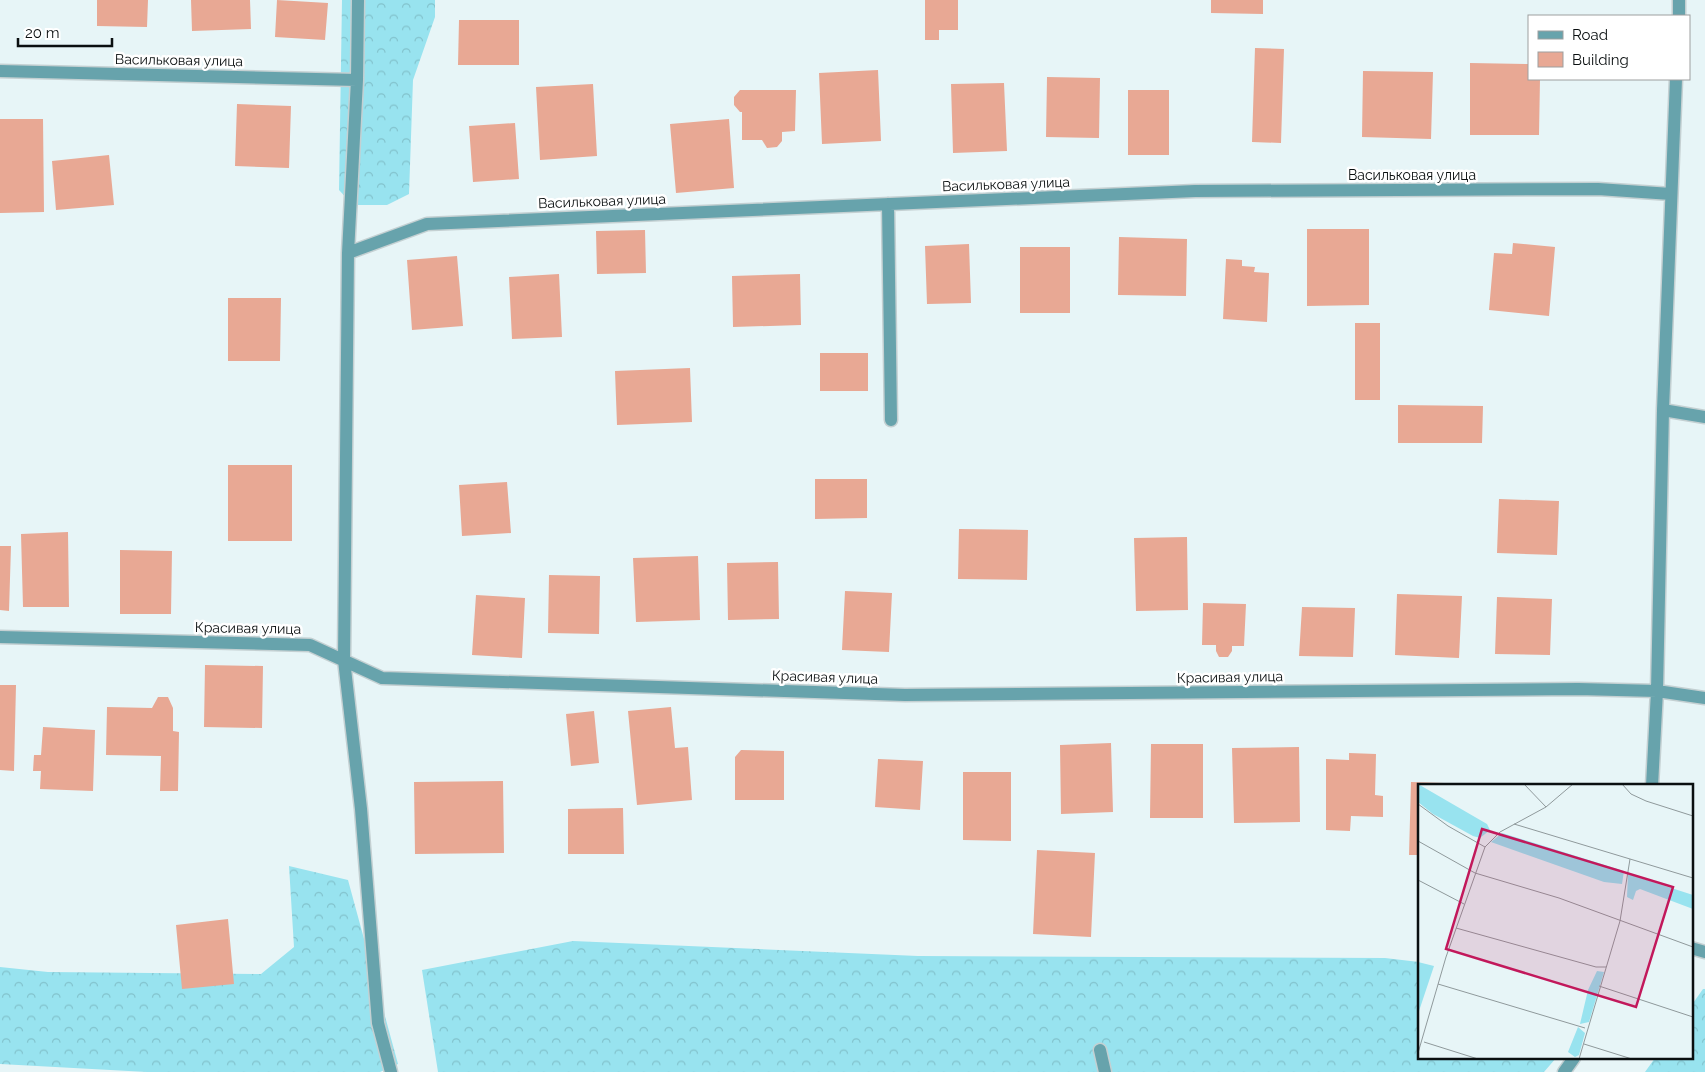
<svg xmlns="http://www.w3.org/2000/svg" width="1705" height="1072" viewBox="0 0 1705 1072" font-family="Raleway,sans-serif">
  <defs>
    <pattern id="forest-crowns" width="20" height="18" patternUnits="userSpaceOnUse" patternTransform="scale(1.25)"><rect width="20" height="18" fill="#98e3ef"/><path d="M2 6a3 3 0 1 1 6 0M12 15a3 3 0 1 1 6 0" fill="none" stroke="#82c2cc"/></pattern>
  </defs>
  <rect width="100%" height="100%" fill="#e7f5f7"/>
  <path fill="url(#forest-crowns)" d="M 342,0 L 435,0 L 435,17 L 413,80 L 409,194 L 387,205 L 353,205 L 339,190 Z
    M 289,866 L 348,880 L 398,1064 L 380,1072 L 147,1072 L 0,1064 L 0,967 L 48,972 L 261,974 L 294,947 Z
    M 573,941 L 918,956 L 1385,958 L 1419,962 L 1419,1058 L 1556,1058 L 1544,1072 L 438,1072 L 422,970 Z
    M 1703,989 L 1705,989 L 1705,1072 L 1645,1072 L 1655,1058 L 1691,1058 L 1691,1006 Z"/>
  <path fill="#e8a894" d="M 97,0 L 148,0 L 147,27 L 97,26 Z
    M 191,0 L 250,0 L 251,29 L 192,31 Z
    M 277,0 L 328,3 L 325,40 L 275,37 Z
    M 925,0 L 958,0 L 958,30 L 939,30 L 939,40 L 925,40 Z
    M 1211,0 L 1263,0 L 1263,14 L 1211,13 Z
    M 459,20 L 519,20 L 519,65 L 458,65 Z
    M 1255,48 L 1284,49 L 1281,143 L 1252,142 Z
    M 1470,63 L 1529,64 L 1529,79 L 1540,79 L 1539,135 L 1470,135 Z
    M 878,70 L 881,141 L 822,144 L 819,73 Z
    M 1363,71 L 1433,72 L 1431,139 L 1362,137 Z
    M 1047,77 L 1100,78 L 1099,138 L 1046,137 Z
    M 1004,83 L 1007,151 L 953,153 L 951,84 Z
    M 593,84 L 597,156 L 540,160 L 536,87 Z
    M 740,90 L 796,90 L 795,131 L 782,132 L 782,141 L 777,147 L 767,148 L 762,140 L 742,140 L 742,112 L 740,112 L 734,105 L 734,97 Z
    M 1128,90 L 1169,90 L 1169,155 L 1128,155 Z
    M 237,104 L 291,106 L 289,168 L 235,166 Z
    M 0,119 L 43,119 L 44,212 L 0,213 Z
    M 729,119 L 734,188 L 676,193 L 670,124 Z
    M 515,123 L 519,179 L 473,182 L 469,126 Z
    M 109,155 L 114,205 L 56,210 L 52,161 Z
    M 1307,229 L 1369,229 L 1369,305 L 1307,306 Z
    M 645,230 L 646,273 L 597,274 L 596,231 Z
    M 1119,237 L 1187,239 L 1186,296 L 1118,295 Z
    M 1513,243 L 1555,247 L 1549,316 L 1489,310 L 1494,253 L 1512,254 Z
    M 969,244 L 971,303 L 927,304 L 925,246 Z
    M 1020,247 L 1070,247 L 1070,313 L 1020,313 Z
    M 457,256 L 463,326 L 412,330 L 407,260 Z
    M 1226,259 L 1242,260 L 1242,266 L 1255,267 L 1254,272 L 1269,273 L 1267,322 L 1223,319 Z
    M 559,274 L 562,337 L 512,339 L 509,277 Z
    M 800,274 L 801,325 L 733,327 L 732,276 Z
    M 228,298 L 281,298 L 280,361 L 228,361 Z
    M 1355,323 L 1380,323 L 1380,400 L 1355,400 Z
    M 820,353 L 868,353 L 868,391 L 820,391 Z
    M 690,368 L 692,422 L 617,425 L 615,371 Z
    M 1398,405 L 1483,406 L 1482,443 L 1398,443 Z
    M 228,465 L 292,465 L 292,541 L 228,541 Z
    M 815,479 L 867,479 L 867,518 L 815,519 Z
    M 507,482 L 511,533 L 462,536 L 459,485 Z
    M 1499,499 L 1559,501 L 1557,555 L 1497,553 Z
    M 959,529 L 1028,530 L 1027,580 L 958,579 Z
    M 68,532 L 69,607 L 23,607 L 21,534 Z
    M 1187,537 L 1188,610 L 1136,611 L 1134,538 Z
    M 0,546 L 11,546 L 9,611 L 0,610 Z
    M 120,550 L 172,551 L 171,614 L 120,614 Z
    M 698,556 L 700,620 L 636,622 L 633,558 Z
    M 778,562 L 779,619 L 728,620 L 727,563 Z
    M 549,575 L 600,576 L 599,634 L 548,633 Z
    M 845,591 L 892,593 L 889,652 L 842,650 Z
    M 1397,594 L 1462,596 L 1459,658 L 1395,655 Z
    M 476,595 L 525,598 L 522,658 L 472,655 Z
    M 1497,597 L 1552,599 L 1550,655 L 1495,654 Z
    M 1203,603 L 1246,604 L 1244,646 L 1232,646 L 1232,651 L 1228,657 L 1219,657 L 1216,651 L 1216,645 L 1202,645 Z
    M 1302,607 L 1355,608 L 1353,657 L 1299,656 Z
    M 205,665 L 263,666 L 262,728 L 204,727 Z
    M 0,685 L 16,685 L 14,771 L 0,770 Z
    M 158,697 L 168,697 L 173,708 L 173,731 L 179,732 L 178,791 L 160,791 L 161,756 L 106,755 L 107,707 L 152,708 Z
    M 671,707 L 675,748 L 688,747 L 692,800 L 637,805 L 628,711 Z
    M 594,711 L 599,763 L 571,766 L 566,714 Z
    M 43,727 L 95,730 L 93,791 L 40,789 L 41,771 L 33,771 L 34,755 L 41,755 Z
    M 1111,743 L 1113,812 L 1061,814 L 1060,745 Z
    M 1151,744 L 1203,744 L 1203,818 L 1150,818 Z
    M 1299,747 L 1300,822 L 1234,823 L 1232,748 Z
    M 741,750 L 784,751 L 784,800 L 735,800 L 735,757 Z
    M 1349,753 L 1376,754 L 1375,795 L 1383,796 L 1383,817 L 1351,816 L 1350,831 L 1326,830 L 1326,759 L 1349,760 Z
    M 878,759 L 923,761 L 920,810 L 875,807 Z
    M 963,772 L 1011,772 L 1011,841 L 963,840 Z
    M 503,781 L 504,853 L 415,854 L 414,782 Z
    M 1411,782 L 1478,784 L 1478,786 L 1419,786 L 1419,855 L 1409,855 Z
    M 623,808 L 624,854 L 568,854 L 568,809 Z
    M 1037,850 L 1095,853 L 1091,937 L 1033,934 Z
    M 228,919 L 234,984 L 182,989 L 176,925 Z"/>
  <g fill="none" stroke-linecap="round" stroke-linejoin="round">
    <defs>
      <path id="minor" d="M 358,0 L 357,80 L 348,253 L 344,660 L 361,809 L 378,1023 L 391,1072
        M 1679,16 L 1679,0
        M 0,71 L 357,80
        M 888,204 L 891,420
        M 348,253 L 427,224 L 1195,191 L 1598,189 L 1671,194
        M 1663,410 L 1705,417
        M 0,637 L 310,645 L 382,678 L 905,695 L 1578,689 L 1657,691 L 1705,698
        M 1652,786 L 1657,691 L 1663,410 L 1676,79
        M 1691,948 L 1705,952
        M 1100,1050 L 1105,1072
        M 1564,1072 L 1574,1058"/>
    </defs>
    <use href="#minor" stroke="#c4d0d2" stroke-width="15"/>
    <use href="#minor" stroke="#67a3ac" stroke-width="12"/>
  </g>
  <g text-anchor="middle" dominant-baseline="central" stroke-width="5" stroke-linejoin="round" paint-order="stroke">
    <g font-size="14" fill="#0a0f10" stroke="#fff">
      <text transform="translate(179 60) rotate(1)">Васильковая улица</text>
      <text x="1412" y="175">Васильковая улица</text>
      <text transform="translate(1006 184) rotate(-2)">Васильковая улица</text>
      <text transform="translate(602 201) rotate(-2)">Васильковая улица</text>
      <text transform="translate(248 628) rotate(1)">Красивая улица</text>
      <text transform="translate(825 677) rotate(2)">Красивая улица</text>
      <text transform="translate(1230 677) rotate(-1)">Красивая улица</text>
    </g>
  </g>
  <g transform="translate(1418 784)">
    <rect width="275" height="275" fill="#e7f5f7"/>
    <path d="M 0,178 L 16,182 L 0,230 Z" fill="#98e3ef"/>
    <path d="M 0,0 L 69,40 L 72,46 L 62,54 L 55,52 L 15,30 L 0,18 ZM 84,49 L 206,87 L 204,100 L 186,98 L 73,58 ZM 210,90 L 275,111 L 275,125 L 222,105 L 218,107 L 215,116 L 209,113 ZM 179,187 L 186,188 L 171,238 L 162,240 L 170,206 ZM 160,243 L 167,249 L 161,271 L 157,273 L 150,268 Z" fill="#98e3ef"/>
    <path fill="none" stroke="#8f999b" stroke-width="1" d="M 106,0 L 128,23M 204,0 L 213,10 L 228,17 L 275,32M 0,20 L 30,42 L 67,63M 96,40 L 275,94M 0,57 L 57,89 L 141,114 L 275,163M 0,96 L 46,120M 38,144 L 178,183 L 188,183M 20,200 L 167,244M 181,202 L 275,233M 6,258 L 60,275M 166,260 L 214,275M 0,269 L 28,173 L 67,63 L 82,48 L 128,23 L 155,0M 161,275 L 202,137 L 212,75"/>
    <path fill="#c2185b" fill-opacity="0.15" stroke="#c2185b" stroke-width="2.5" d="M 64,45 L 255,103 L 218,223 L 28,165 Z"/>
    <rect width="275" height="275" fill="none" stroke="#0a0f10" stroke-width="2.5"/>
  </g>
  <rect x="1528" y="15" width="162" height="65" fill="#ffffff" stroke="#9d9f9f"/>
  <rect x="1538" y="31" width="25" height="8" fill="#67a3ac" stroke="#9d9f9f"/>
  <text x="1572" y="40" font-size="15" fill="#0a0f10">Road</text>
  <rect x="1538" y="52" width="25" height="15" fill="#e8a894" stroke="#9d9f9f"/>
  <text x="1572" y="65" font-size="15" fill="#0a0f10">Building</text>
  <path d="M18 38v8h94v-8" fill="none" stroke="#0a0f10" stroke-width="2.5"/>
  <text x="25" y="38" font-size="15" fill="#0a0f10" stroke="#ffffff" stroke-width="4" paint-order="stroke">20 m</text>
</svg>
